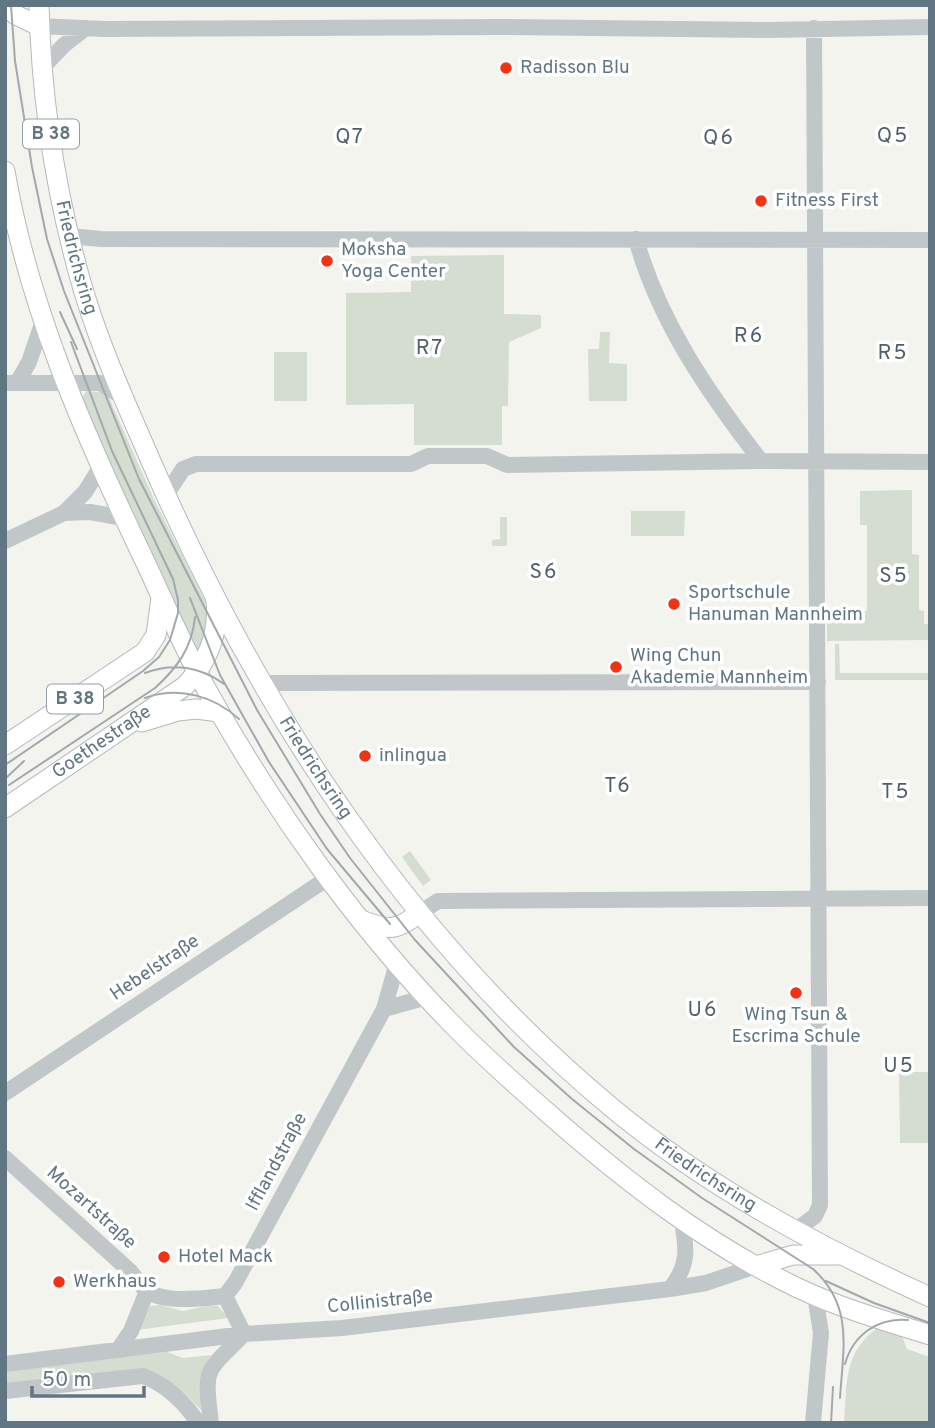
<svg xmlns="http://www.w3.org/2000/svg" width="935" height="1428" viewBox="0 0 935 1428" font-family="Overpass,sans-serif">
  <rect width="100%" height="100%" fill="#f4f4ef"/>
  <path fill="#d5dcd0" d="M 504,255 L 504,314 L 541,315 L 541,328 L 509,342 L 508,406 L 502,406 L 502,445 L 414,445 L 414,404 L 346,405 L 346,293 L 411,292 L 411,256 Z
    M 600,332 L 610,332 L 609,363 L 627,364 L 627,401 L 589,401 L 588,349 L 599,349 Z
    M 274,352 L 307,352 L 307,401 L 274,401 Z
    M 86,391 L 107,393 L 153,497 L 205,601 L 207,627 L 198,654 L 196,654 L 81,400 Z
    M 912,490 L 912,554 L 919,555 L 919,610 L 924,611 L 924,624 L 930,624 L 930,640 L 827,641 L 827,612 L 867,611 L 867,525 L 860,525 L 860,491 Z
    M 631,511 L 685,511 L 684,536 L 631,536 Z
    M 500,517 L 507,517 L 507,546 L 492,546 L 492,540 L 500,539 Z
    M 835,644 L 839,644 L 840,673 L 930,673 L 930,680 L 835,680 Z
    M 410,851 L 431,880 L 423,886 L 402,857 Z
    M 899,1072 L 930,1072 L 930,1143 L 900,1143 Z
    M 160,1305 L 183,1311 L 210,1305 L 218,1306 L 228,1318 L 137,1330 L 150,1306 Z
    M 879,1327 L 902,1336 L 907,1349 L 930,1357 L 930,1423 L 844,1423 C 847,1384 843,1351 879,1327 Z
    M 167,1352 L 183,1358 L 211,1355 C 198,1373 202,1389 204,1409 L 201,1410 C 187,1394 173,1382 153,1372 L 5,1385 L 5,1370 Z"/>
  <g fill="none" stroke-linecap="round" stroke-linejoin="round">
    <defs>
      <g id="major">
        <path id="s1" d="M 39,5 C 41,95 55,188 79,275 C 96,338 124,399 150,459 C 256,704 405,936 611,1107 C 706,1186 817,1246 930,1297"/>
        <path d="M 5,6 L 16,15 L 39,26"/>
        <path d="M 5,171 C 28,305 82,429 140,551 C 164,601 184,651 212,699 C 277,814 359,929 452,1024 C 483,1056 516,1085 549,1114 C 625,1181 706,1244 798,1288 C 840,1308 886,1321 930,1335"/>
        <path d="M 142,722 L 178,711 L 196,709 L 219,712"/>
        <path d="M 5,745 L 145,652 L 156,635 L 161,598"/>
        <path id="s2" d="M 5,808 L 185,686 C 208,662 219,634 216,601"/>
        <path d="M 361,920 C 388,930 395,932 418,914"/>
        <path d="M 756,1266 L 793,1255 L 838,1255"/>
      </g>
    </defs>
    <use href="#major" stroke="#b4b9bc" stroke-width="21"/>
    <path stroke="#c1c6c8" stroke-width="16" d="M 39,26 L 103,29 L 505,27 L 770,30 L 930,27
      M 43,67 L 64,45 L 86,28
      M 70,236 L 101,239 L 930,240
      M 636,239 C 659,322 709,394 761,461
      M 5,383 L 100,383 L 123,397
      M 17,383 L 29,362 L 43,321
      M 166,495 L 183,469 L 196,464 L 411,464 L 428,456 L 487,456 L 507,465 L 761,461 L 930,462
      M 64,513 L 90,512 L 124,518
      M 5,541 L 64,513 L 85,492 L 100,468
      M 263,683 L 818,682
      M 418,914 L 438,901 L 930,898
      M 384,1009 L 427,997
      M 5,1093 L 328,878
      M 5,1158 L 131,1272 C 136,1278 140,1286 146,1290 C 163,1304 204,1298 225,1296
      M 796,1230 L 815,1216 L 820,1205 L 814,28
      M 670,1289 C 689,1265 687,1250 682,1221
      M 225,1296 L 235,1283 L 384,1009 L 397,963
      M 225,1296 L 244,1334
      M 118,1350 L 131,1331 L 147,1291
      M 5,1364 L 244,1334 L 342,1328 L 670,1289 L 706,1283 L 756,1266
      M 5,1391 L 143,1376 C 165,1384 185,1402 198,1423
      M 211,1423 C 204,1365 205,1374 244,1334
      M 813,1423 L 821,1333 L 815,1295"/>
    <use href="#major" stroke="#fff" stroke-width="19"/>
    <path stroke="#a1a9ad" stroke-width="2" d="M 11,5 L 15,61 L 32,167 L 47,239 L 64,291 L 139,479 L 257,710 L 320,814 L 350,858 L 415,940 L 514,1047 L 572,1099 L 634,1149 L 702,1198 L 813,1269 C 854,1306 843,1349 840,1398
      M 60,312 L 77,349
      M 190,598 L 220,675 L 269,762 L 327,849 L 390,924
      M 145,673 C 173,662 201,667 224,684
      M 145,698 C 179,686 214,696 239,719
      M 5,765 L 143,671 L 159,657 L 170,640 L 178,613 L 178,600 L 173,579 L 112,451 L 71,342
      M 5,779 L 24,761
      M 9,785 L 155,688 C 177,668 192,648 195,617
      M 826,1281 L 874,1303 L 930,1323
      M 845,1364 C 853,1335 878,1317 908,1320
      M 831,1423 L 833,1387"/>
  </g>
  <g fill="#f23212" stroke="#fff" stroke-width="2.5">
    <circle cx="506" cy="68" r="7"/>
    <circle cx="761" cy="201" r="7"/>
    <circle cx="327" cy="261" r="7"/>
    <circle cx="674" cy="604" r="7"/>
    <circle cx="616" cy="667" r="7"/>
    <circle cx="365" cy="756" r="7"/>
    <circle cx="796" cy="993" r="7"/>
    <circle cx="164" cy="1257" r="7"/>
    <circle cx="59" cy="1282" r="7"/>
  </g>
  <g text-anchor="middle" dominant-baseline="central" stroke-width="7" stroke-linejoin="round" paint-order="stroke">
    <g fill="#fff" stroke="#90a0a8" stroke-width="2">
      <rect x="23" y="119.5" width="56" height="29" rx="5"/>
      <rect x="47" y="684.5" width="56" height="29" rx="5"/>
    </g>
    <g font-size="18" font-weight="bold" fill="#607783">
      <text x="51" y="134">B 38</text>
      <text x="75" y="699">B 38</text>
    </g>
    <g font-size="19" fill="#607783" stroke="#fff" text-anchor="start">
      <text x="520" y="68">Radisson Blu</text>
      <text x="775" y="201">Fitness First</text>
      <text x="341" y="250">Moksha<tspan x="341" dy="22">Yoga Center</tspan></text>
      <text x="688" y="593">Sportschule<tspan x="688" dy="22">Hanuman Mannheim</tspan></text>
      <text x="630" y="656">Wing Chun<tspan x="630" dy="22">Akademie Mannheim</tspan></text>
      <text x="379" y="756">inlingua</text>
      <text x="796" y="1015" text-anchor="middle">Wing Tsun &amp;<tspan x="796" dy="22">Escrima Schule</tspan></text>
      <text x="178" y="1257">Hotel Mack</text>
      <text x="73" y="1282">Werkhaus</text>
    </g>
    <g font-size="19" fill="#607783" stroke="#fff">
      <text stroke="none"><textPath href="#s1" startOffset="256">Friedrichsring</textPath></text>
      <text stroke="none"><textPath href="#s2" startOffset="117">Goethestraße</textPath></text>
      <text stroke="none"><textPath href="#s1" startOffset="822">Friedrichsring</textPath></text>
      <text transform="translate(155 968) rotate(-34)">Hebelstraße</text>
      <text transform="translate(277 1162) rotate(-62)">Ifflandstraße</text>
      <text stroke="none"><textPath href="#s1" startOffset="1390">Friedrichsring</textPath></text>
      <text transform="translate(91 1208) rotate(42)">Mozartstraße</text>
      <text transform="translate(380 1302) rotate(-6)">Collinistraße</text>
    </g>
    <g font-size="21" letter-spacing="2" fill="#4f5f68" stroke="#fff">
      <text x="893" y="136">Q5</text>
      <text x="350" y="137">Q7</text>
      <text x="719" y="138">Q6</text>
      <text x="749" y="336">R6</text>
      <text x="430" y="348">R7</text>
      <text x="893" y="353">R5</text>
      <text x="544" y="572">S6</text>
      <text x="894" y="576">S5</text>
      <text x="618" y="786">T6</text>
      <text x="896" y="792">T5</text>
      <text x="703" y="1010">U6</text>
      <text x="899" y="1066">U5</text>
    </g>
  </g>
  <rect width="935" height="1428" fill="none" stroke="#607783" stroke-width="14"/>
  <path d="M32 1386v10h112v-10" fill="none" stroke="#607783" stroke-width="3.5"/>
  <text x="42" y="1386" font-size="21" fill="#607783" stroke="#ffffff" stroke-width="5" paint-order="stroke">50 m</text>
</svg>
